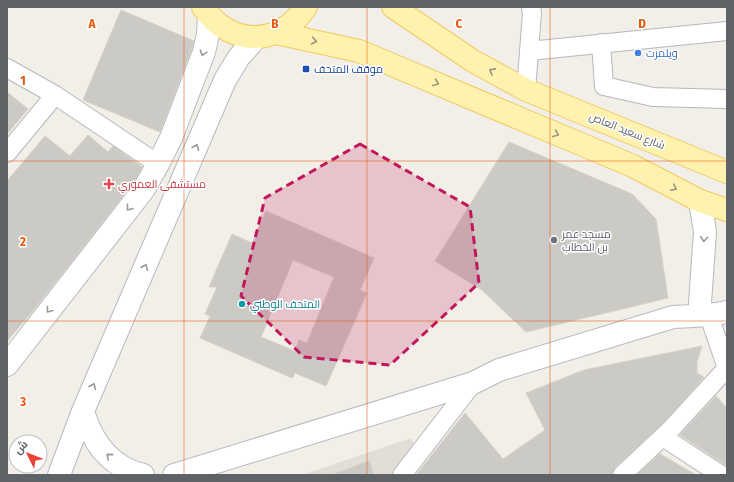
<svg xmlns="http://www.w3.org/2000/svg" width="734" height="482" viewBox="0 0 734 482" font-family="'Fira Sans Condensed',Cairo,sans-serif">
  <rect width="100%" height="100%" fill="#f1efe8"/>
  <path fill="#e1ded6" d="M 411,438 L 417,451 L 399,475 L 302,475 Z"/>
  <path fill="#cccac5" stroke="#d6d1c6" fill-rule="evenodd" d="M 121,10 L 194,41 L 192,48 L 160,132 L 83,100 Z
    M 7,92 L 28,109 L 7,134 Z
    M 88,135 L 108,152 L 113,146 L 142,167 L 134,182 L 32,312 L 7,341 L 7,181 L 45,136 L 70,156 Z
    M 509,142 L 632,194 L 656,219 L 668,298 L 526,332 L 482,290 L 435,261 Z
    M 266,211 L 374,258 L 360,290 L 367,293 L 326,386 L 295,373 L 292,378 L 200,338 L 210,316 L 205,314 L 217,287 L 209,287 L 232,234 L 252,243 ZM 293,260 L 334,277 L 307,343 L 299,340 L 295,351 L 261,337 Z
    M 702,346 L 697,362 L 697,373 L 704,377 L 664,422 L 615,467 L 612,475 L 416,475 L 465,413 L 503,459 L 545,430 L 526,393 L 584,370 Z
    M 716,396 L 727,408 L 727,466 L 680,435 Z
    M 660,454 L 696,475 L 637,475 Z
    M 369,461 L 374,475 L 334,475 L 334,474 Z"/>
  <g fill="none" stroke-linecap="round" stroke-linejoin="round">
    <defs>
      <path id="minor" d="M 601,43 L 604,86 L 653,97 L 727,99
        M 529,51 L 727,31
        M 7,68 L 55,95 L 158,164
        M 526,90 L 532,13 L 531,7
        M 7,153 L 55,95
        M 663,437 L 721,475
        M 402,475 L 473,383
        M 622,475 L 671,429 L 727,368 L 709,316"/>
      <path id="secondary" d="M 700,201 L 705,232 L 700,303 L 701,315
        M 7,365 L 144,189 L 158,164 L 171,138 L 204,52 L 208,34 L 209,15
        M 83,411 C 92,442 110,467 143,475
        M 59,475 L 83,411 L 225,80 L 239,57 L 257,37
        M 174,475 L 473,383 L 499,370 L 673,317 C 691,316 709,316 727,312"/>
      <path id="primary" d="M 203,7 C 230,47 279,47 306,7
        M 393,7 L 473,61 L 526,90 L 727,172
        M 276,33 L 359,51 L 633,166 L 700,201 L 727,210"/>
    </defs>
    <use href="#minor" stroke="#b5b8bc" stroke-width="20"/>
    <use href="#secondary" stroke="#b6babf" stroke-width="24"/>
    <use href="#primary" stroke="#f2c960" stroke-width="24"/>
    <use href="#minor" stroke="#fff" stroke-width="18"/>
    <use href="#secondary" stroke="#fff" stroke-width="22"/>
    <use href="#primary" stroke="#fff2af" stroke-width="22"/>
  </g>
  <defs><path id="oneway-chevron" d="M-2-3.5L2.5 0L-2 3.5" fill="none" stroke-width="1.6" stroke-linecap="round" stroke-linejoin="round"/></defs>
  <g stroke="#979581">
    <use href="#oneway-chevron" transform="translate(314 41) rotate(12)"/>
    <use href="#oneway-chevron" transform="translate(492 71) rotate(-152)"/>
    <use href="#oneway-chevron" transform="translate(436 83) rotate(23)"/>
    <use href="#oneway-chevron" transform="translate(556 134) rotate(23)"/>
    <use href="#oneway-chevron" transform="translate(674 188) rotate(27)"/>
  </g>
  <g stroke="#979a9d">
    <use href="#oneway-chevron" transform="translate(203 53) rotate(108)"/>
    <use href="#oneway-chevron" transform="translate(196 147) rotate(-67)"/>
    <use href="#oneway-chevron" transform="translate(129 208) rotate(128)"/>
    <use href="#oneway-chevron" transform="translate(704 239) rotate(94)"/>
    <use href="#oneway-chevron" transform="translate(145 267) rotate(-67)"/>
    <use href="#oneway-chevron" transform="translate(49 310) rotate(128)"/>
    <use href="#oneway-chevron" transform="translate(93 386) rotate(-67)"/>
    <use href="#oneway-chevron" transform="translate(109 456) rotate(-139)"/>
  </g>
  <path fill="#c2185b" fill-opacity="0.2" stroke="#c2185b" stroke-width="3" stroke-dasharray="8 5" stroke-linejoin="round" d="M 360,144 L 470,207 L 479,283 L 390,365 L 304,357 L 241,296 L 265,198 Z"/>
  <path fill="none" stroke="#e8590c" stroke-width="1" stroke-opacity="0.55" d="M 184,7 L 184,475M 367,7 L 367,475M 550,7 L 550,475M 7,161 L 727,161M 7,321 L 727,321"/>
  <circle fill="#3f7fe0" stroke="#fff" stroke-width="1.5" cx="638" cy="53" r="4"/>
  <rect fill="#1a4fb4" stroke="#fff" stroke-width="1.5" x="302" y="65" width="8" height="8" rx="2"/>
  <path fill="#e0444e" stroke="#fff" stroke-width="1.5" d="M107 178h4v4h4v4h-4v4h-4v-4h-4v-4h4z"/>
  <circle fill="#6b7280" stroke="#fff" stroke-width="1.5" cx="554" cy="240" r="4"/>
  <circle fill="#0f9aa8" stroke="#fff" stroke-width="1.5" cx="242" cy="304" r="4"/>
  <g text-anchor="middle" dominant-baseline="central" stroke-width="3" stroke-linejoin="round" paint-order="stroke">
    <g font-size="11" fill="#366cbe" stroke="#fff" text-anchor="start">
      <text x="646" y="53">ويلمرت</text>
    </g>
    <g font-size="11" fill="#164399" stroke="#fff" text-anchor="start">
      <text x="314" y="69">موقف المتحف</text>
    </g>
    <g font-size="11" fill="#5f6368" stroke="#fff">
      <text transform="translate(627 131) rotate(22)">شارع سعيد العاص</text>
    </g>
    <g font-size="11" fill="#be3a42" stroke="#fff" text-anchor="start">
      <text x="118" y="184">مستشفى العموري</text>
    </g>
    <g font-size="11" fill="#5b616d" stroke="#fff" text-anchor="start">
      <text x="562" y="234">مسجد عمر<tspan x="562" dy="13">بن الخطاب</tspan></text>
    </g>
    <g font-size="11" fill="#0d838f" stroke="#fff" text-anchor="start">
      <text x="250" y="304">المتحف الوطني</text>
    </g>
  </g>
  <g font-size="13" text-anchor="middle" font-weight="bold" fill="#e8590c" stroke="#fff" stroke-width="3" stroke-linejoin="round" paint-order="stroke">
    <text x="92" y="28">A</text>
    <text x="275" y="28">B</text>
    <text x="459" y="28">C</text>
    <text x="642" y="28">D</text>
    <text x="23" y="85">1</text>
    <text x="23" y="246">2</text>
    <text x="23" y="406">3</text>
  </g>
  <rect width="734" height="482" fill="none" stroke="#5f6368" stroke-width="16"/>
  <g transform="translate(28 454) rotate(313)"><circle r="19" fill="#ffffff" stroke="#bfc1c3"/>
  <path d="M0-3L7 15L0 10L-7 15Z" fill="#ea4335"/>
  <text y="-6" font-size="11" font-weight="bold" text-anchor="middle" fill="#5f6368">ش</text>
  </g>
</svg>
